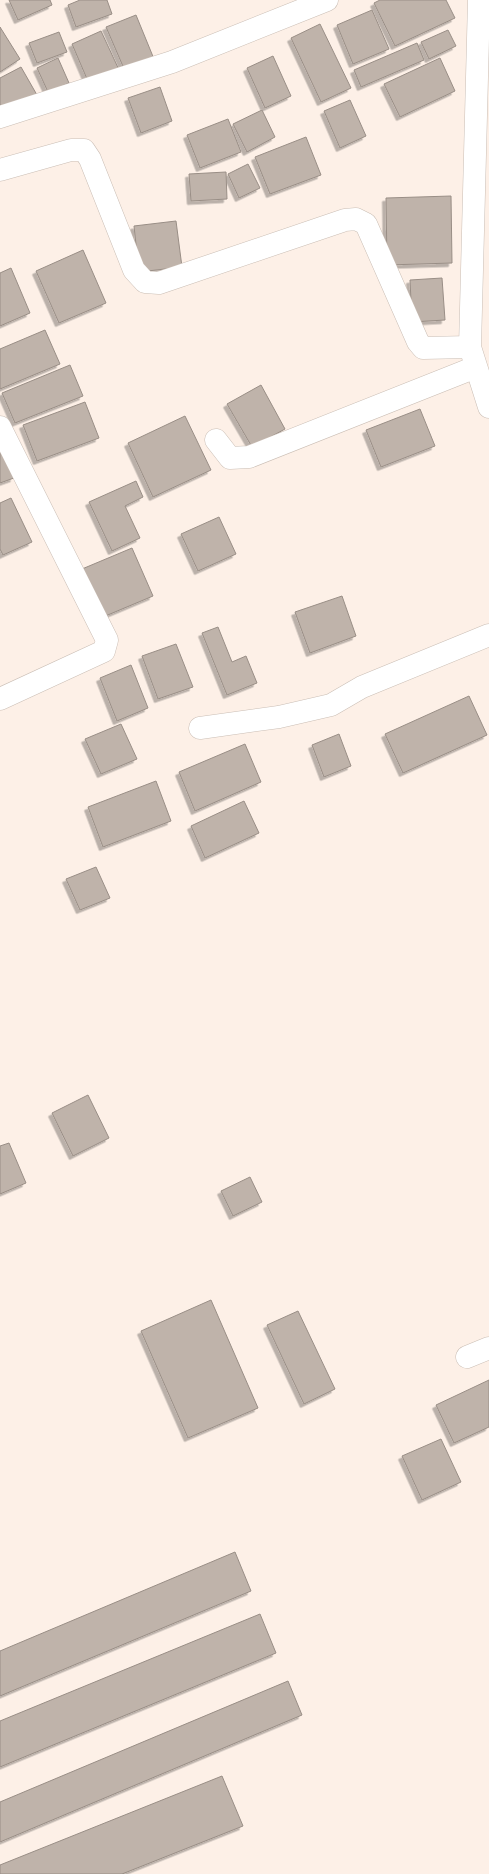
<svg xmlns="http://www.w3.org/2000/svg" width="489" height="1874" viewBox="0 0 489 1874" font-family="'Titillium Web',sans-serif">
  <defs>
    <filter id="shadow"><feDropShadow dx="-3.5" dy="3.5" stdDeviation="0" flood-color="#0004"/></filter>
  </defs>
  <rect width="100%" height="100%" fill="#fdf0e7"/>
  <path fill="#bfb3aa" stroke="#998e86" filter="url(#shadow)" d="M 9,0 L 50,0 L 52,5 L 18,20 Z
    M 80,0 L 107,0 L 112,14 L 76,27 L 68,5 Z
    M 380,0 L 446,0 L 455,18 L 395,46 L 374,3 Z
    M 372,10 L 389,49 L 353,64 L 337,25 Z
    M 136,15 L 154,59 L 125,71 L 106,27 Z
    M 320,24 L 351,88 L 321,102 L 291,38 Z
    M 0,27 L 20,59 L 0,72 Z
    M 448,30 L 456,46 L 429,59 L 421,42 Z
    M 101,31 L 120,72 L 90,86 L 72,44 Z
    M 59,32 L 67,52 L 37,63 L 29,43 Z
    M 417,43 L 424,60 L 361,87 L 354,70 Z
    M 273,56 L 291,96 L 265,108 L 247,68 Z
    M 58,58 L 69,83 L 48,92 L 37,68 Z
    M 440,58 L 455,91 L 400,117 L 384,84 Z
    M 21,67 L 37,95 L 5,113 L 0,104 L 0,78 Z
    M 160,87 L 172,121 L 141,133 L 128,98 Z
    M 350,100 L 366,136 L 340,148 L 324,111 Z
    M 262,110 L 275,137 L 247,152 L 233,124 Z
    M 228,119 L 241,152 L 200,168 L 187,135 Z
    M 306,137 L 321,175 L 270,194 L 255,157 Z
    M 248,164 L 260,188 L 239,198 L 228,174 Z
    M 226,172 L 227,199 L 191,201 L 189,174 Z
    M 451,196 L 452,263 L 387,265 L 386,198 Z
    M 176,221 L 182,267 L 139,272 L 134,226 Z
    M 83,250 L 106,303 L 59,323 L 36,271 Z
    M 11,268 L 30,313 L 0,326 L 0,273 Z
    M 442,278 L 445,320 L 412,322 L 410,280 Z
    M 45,330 L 60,364 L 0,389 L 0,349 Z
    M 70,365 L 83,396 L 15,423 L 2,393 Z
    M 261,385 L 285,429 L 252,447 L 227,404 Z
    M 85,402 L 99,438 L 37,461 L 23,425 Z
    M 420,409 L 435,446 L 381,467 L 366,430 Z
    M 185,416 L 211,470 L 153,497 L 128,443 Z
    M 0,448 L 14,478 L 0,483 Z
    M 136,481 L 143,497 L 125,506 L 140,538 L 112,551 L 89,502 Z
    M 11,498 L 32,542 L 3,555 L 0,549 L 0,503 Z
    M 219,517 L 236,554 L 198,571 L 181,534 Z
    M 132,548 L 153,596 L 103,617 L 82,569 Z
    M 342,596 L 356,636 L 310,653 L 295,612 Z
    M 218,627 L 232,662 L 246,656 L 257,683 L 227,695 L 202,633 Z
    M 176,644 L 193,687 L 158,699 L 142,656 Z
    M 131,665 L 148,708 L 117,721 L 100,678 Z
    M 469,696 L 487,735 L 403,773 L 385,734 Z
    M 121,724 L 137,759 L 101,774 L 85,739 Z
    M 339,734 L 351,766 L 324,777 L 312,745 Z
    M 245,744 L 261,782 L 195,811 L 179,772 Z
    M 156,781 L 171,821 L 103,847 L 88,807 Z
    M 244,801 L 259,833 L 205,858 L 191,826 Z
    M 96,867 L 110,898 L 80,910 L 66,879 Z
    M 88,1095 L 109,1138 L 73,1156 L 52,1113 Z
    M 9,1143 L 26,1183 L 0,1194 L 0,1146 Z
    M 250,1177 L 262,1202 L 233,1216 L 221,1191 Z
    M 211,1300 L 258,1408 L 188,1438 L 141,1331 Z
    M 298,1311 L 335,1389 L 304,1404 L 267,1325 Z
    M 489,1380 L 489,1427 L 454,1443 L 436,1405 Z
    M 441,1439 L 461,1482 L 422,1500 L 402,1456 Z
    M 235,1552 L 251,1591 L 0,1696 L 0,1651 Z
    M 260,1614 L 276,1653 L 0,1767 L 0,1721 Z
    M 288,1681 L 302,1715 L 0,1842 L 0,1802 Z
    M 222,1776 L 243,1826 L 122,1874 L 0,1874 L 0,1865 Z"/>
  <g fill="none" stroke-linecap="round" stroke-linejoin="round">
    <defs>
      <path id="minor" d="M 479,0 L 470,347 L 489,407
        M 0,117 L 172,62 L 327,0
        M 0,170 L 71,150 L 84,150 L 90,159 L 134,270 L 145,282 L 159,283 L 345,220 L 356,219 L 366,224 L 418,342 L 423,348 L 470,347
        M 0,427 L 107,640 L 104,651 L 0,699
        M 216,440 L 230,458 L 249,457 L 476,367
        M 200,728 L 279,717 L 331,705 L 362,687 L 489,635
        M 467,1357 L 489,1348"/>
    </defs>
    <use href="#minor" stroke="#cabeb5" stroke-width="23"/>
    <use href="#minor" stroke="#fff" stroke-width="22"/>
  </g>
</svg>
